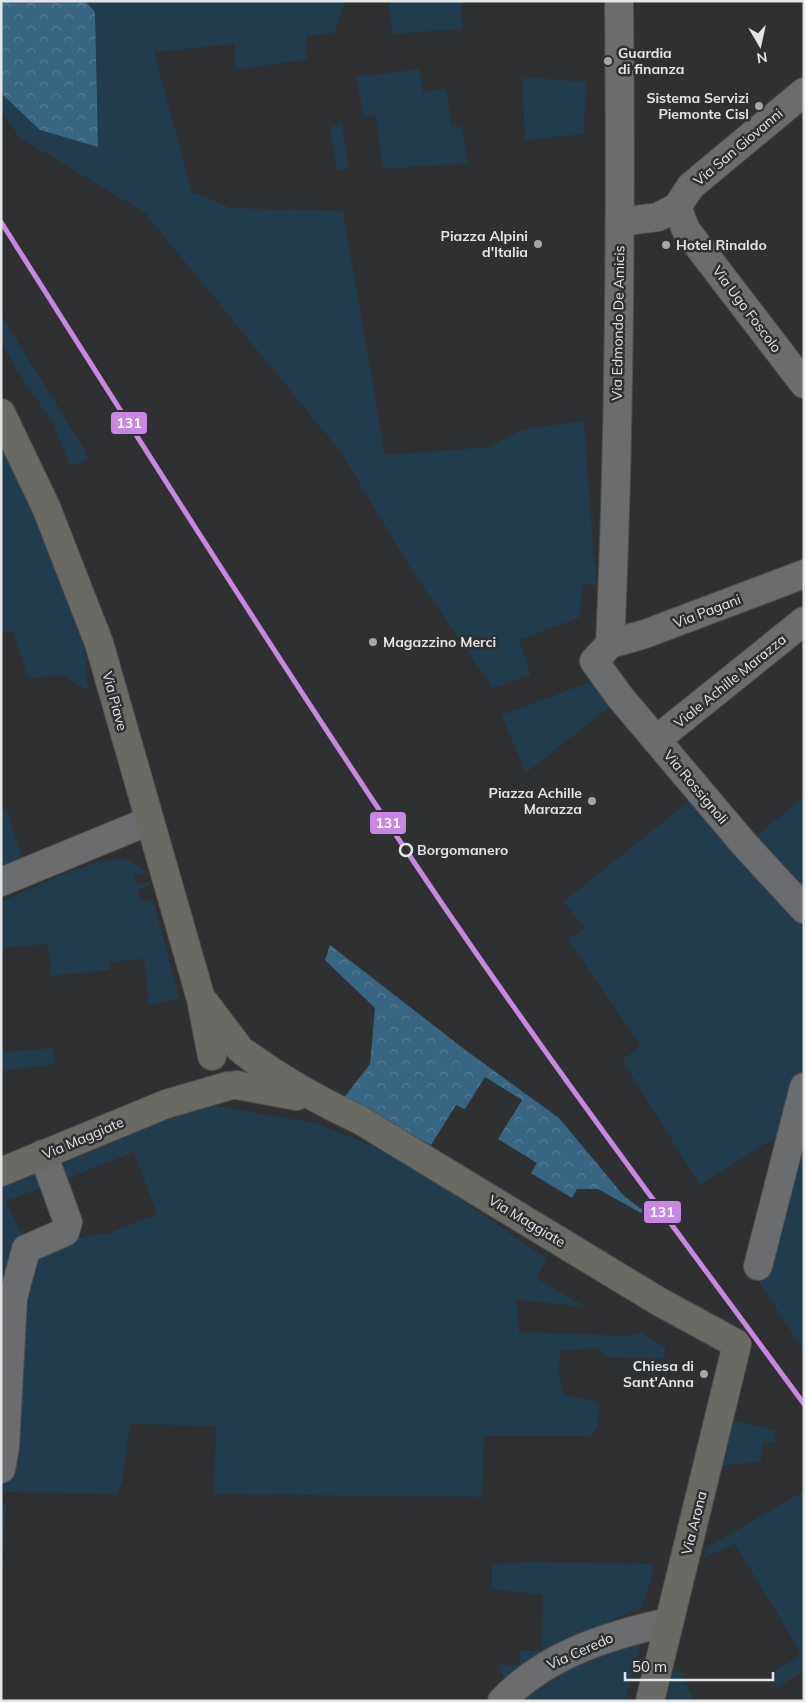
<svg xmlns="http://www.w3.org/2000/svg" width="805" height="1702" viewBox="0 0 805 1702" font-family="Mulish,sans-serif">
  <defs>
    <pattern id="forest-crowns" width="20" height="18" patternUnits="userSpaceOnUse" patternTransform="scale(1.25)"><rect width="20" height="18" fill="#386682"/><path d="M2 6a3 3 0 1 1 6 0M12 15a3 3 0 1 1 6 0" fill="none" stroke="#557c94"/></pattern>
  </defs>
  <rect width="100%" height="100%" fill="#2f3031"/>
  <path fill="#213c4d" d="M 1,1 L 345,1 L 334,33 L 306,36 L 307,59 L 236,70 L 234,44 L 154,52 L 192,192 L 231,208 L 343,211 L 385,455 L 488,447 L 525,429 L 584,421 L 596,585 L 583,583 L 579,618 L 519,640 L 531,675 L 493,688 L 413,572 L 340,451 L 145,213 L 19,137 L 1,110 Z
    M 389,1 L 464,1 L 461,5 L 463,29 L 392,34 Z
    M 419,69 L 423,92 L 446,88 L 452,127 L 461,126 L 468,163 L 383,169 L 376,116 L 364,117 L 356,77 Z
    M 522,77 L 586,82 L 584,134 L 525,140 Z
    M 342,123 L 349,169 L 337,170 L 330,127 Z
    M 1,315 L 82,445 L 88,459 L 70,466 L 54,425 L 16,369 L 1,341 Z
    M 1,446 L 13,467 L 83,622 L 88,690 L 59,674 L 29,679 L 13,631 L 1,632 Z
    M 590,682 L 600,688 L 613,704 L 526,773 L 501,715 Z
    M 804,796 L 804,909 L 745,845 Z
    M 692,799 L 768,888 L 804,923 L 804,1351 L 755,1276 L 793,1126 L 700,1185 L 622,1060 L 641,1046 L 568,940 L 585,928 L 563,902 Z
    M 6,809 L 22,857 L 1,867 L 1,811 Z
    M 123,858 L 138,865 L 146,872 L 134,876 L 136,885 L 149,882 L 150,886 L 138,890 L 142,902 L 153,899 L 179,998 L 149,1005 L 144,959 L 109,962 L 110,970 L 51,976 L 48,944 L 1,948 L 1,902 C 40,885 81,863 123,858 Z
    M 52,1048 L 56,1064 L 1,1071 L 1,1052 Z
    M 216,1106 L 316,1123 L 401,1158 L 547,1259 L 536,1278 L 586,1307 L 517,1300 L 519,1332 L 629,1336 L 642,1333 L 666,1348 L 663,1359 L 605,1357 L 598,1348 L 560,1351 L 559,1372 L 563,1395 L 587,1399 L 599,1404 L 598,1425 L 591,1436 L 484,1436 L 482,1497 L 214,1494 L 216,1426 L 130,1424 L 122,1482 L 117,1494 L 1,1492 L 30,1252 L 67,1239 L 109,1233 L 157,1214 L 134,1152 L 66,1179 L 59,1161 L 178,1115 Z
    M 40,1171 L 47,1186 L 6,1201 L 20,1231 L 32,1236 L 1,1375 L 1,1187 Z
    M 730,1419 L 775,1431 L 775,1443 L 763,1442 L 761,1461 L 721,1466 Z
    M 804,1491 L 804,1671 L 777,1688 L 769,1674 L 801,1656 L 794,1641 L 735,1544 L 704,1558 L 706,1548 Z
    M 1,1500 L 6,1506 L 1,1581 Z
    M 528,1562 L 651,1564 L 653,1575 L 642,1607 L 612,1620 L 507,1686 L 498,1665 L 519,1665 L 520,1651 L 542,1651 L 543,1595 L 492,1589 L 492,1565 Z
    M 625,1639 L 641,1643 L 625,1701 L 515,1701 L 520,1695 Z
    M 673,1671 L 687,1673 L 681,1678 L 696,1701 L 667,1701 Z"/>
  <path fill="url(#forest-crowns)" d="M 1,1 L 85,1 L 95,12 L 98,147 L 40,130 L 4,96 L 1,91 Z
    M 330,945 L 464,1049 L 559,1118 L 624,1196 L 661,1224 L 598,1189 L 577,1189 L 572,1198 L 531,1173 L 537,1163 L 498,1139 L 522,1100 L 485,1077 L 465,1109 L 456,1105 L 431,1145 L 343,1099 L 370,1064 L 375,1008 L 325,960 Z"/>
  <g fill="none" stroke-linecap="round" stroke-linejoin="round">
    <defs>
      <path id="minor" d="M 677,207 L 686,230 L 804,384
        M 620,222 L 658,217 L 677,207 L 691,186 L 804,92
        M 610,644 C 620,430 621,216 619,1
        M 610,644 L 594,661 L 620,697 L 745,845 L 804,909
        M 610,644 L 645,634 L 804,574
        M 656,740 L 804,621
        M 1,882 L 149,821
        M 758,1266 L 804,1087
        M 1,1469 L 5,1447 L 13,1298 L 26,1249 L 65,1232 L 68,1222 L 43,1154
        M 502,1701 C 545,1655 609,1635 669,1622"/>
      <path id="major" d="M 1,413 L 46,507 L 99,643 L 201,999 L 212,1056
        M 205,1003 L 239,1048
        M 245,1053 C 282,1080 319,1101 360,1120 L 658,1301 L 737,1344 L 650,1701
        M 236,1085 L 297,1096
        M 1,1172 L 166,1104 L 228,1086"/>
    </defs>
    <use href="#minor" stroke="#4c4e4f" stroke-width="30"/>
    <use href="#major" stroke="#4c4e4f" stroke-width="30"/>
    <use href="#minor" stroke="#6b6c6d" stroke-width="28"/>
    <use href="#major" stroke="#6a6a64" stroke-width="28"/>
    <defs>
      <path id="rail-1" d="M 1,222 C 141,443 280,663 426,880 C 546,1058 676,1230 804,1404"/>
    </defs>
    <use href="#rail-1" stroke="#2e3032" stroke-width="9"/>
    <use href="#rail-1" stroke="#c787e3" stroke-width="5"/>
  </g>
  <g fill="#a4a6a7" stroke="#2e3032" stroke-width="2">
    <circle cx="608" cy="61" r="5"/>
    <circle cx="759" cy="106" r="5"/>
    <circle cx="538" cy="244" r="5"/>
    <circle cx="666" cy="245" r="5"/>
    <circle cx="373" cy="642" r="5"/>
    <circle cx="592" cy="801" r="5"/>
    <circle cx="704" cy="1374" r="5"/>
  </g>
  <circle fill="#2e3032" stroke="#e3e5e6" stroke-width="2.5" cx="406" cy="850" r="6"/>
  <g text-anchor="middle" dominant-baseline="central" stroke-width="5" stroke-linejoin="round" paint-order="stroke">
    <g font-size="14" font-weight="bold" fill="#e3e5e6" stroke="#2e3032" text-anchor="end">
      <text x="618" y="53" text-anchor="start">Guardia<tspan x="618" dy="16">di finanza</tspan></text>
      <text x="749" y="98">Sistema Servizi<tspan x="749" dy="16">Piemonte Cisl</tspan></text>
      <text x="528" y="236">Piazza Alpini<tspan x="528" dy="16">d'Italia</tspan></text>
      <text x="676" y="245" text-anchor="start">Hotel Rinaldo</text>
      <text x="383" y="642" text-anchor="start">Magazzino Merci</text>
      <text x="582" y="793">Piazza Achille<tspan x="582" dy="16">Marazza</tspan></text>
      <text x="694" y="1366">Chiesa di<tspan x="694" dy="16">Sant'Anna</tspan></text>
    </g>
    <g font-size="14" fill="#e3e5e6" stroke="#2e3032">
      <text transform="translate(738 147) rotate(-40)">Via San Giovanni</text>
      <text transform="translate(747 309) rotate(53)">Via Ugo Foscolo</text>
      <text transform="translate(618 323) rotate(-89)">Via Edmondo De Amicis</text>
      <text transform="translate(707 611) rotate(-21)">Via Pagani</text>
      <text transform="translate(730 681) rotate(-39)">Viale Achille Marazza</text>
      <text transform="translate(115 701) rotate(75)">Via Piave</text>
      <text transform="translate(696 787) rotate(50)">Via Rossignoli</text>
      <text transform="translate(83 1138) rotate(-23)">Via Maggiate</text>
      <text transform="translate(527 1221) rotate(31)">Via Maggiate</text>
      <text transform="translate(694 1523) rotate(-76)">Via Arona</text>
      <text transform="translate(580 1651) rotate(-24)">Via Ceredo</text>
    </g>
    <g font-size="14" font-weight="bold" fill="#e3e5e6" stroke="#2e3032" text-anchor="start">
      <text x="417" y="850">Borgomanero</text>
    </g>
  </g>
  <g stroke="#2e3032" stroke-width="2">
    <rect x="110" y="411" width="38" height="24" rx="5" fill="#c787e3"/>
    <rect x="369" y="811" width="38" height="24" rx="5" fill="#c787e3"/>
    <rect x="643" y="1200" width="39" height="24" rx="5" fill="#c787e3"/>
  </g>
  <g font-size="14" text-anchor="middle" font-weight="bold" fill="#fff">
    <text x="129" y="428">131</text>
    <text x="388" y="828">131</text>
    <text x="662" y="1217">131</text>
  </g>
  <rect width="805" height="1702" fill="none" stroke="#e3e5e6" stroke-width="5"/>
  <g transform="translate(760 45) rotate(171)" stroke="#2e3032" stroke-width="4" paint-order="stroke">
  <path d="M0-4L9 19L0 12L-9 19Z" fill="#e3e5e6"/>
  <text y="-8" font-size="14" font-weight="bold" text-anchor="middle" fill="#e3e5e6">N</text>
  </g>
  <path d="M625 1672v8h148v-8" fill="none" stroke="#e3e5e6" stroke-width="2.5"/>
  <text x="632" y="1672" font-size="15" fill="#e3e5e6" stroke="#2e3032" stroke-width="4" paint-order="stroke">50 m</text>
</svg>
